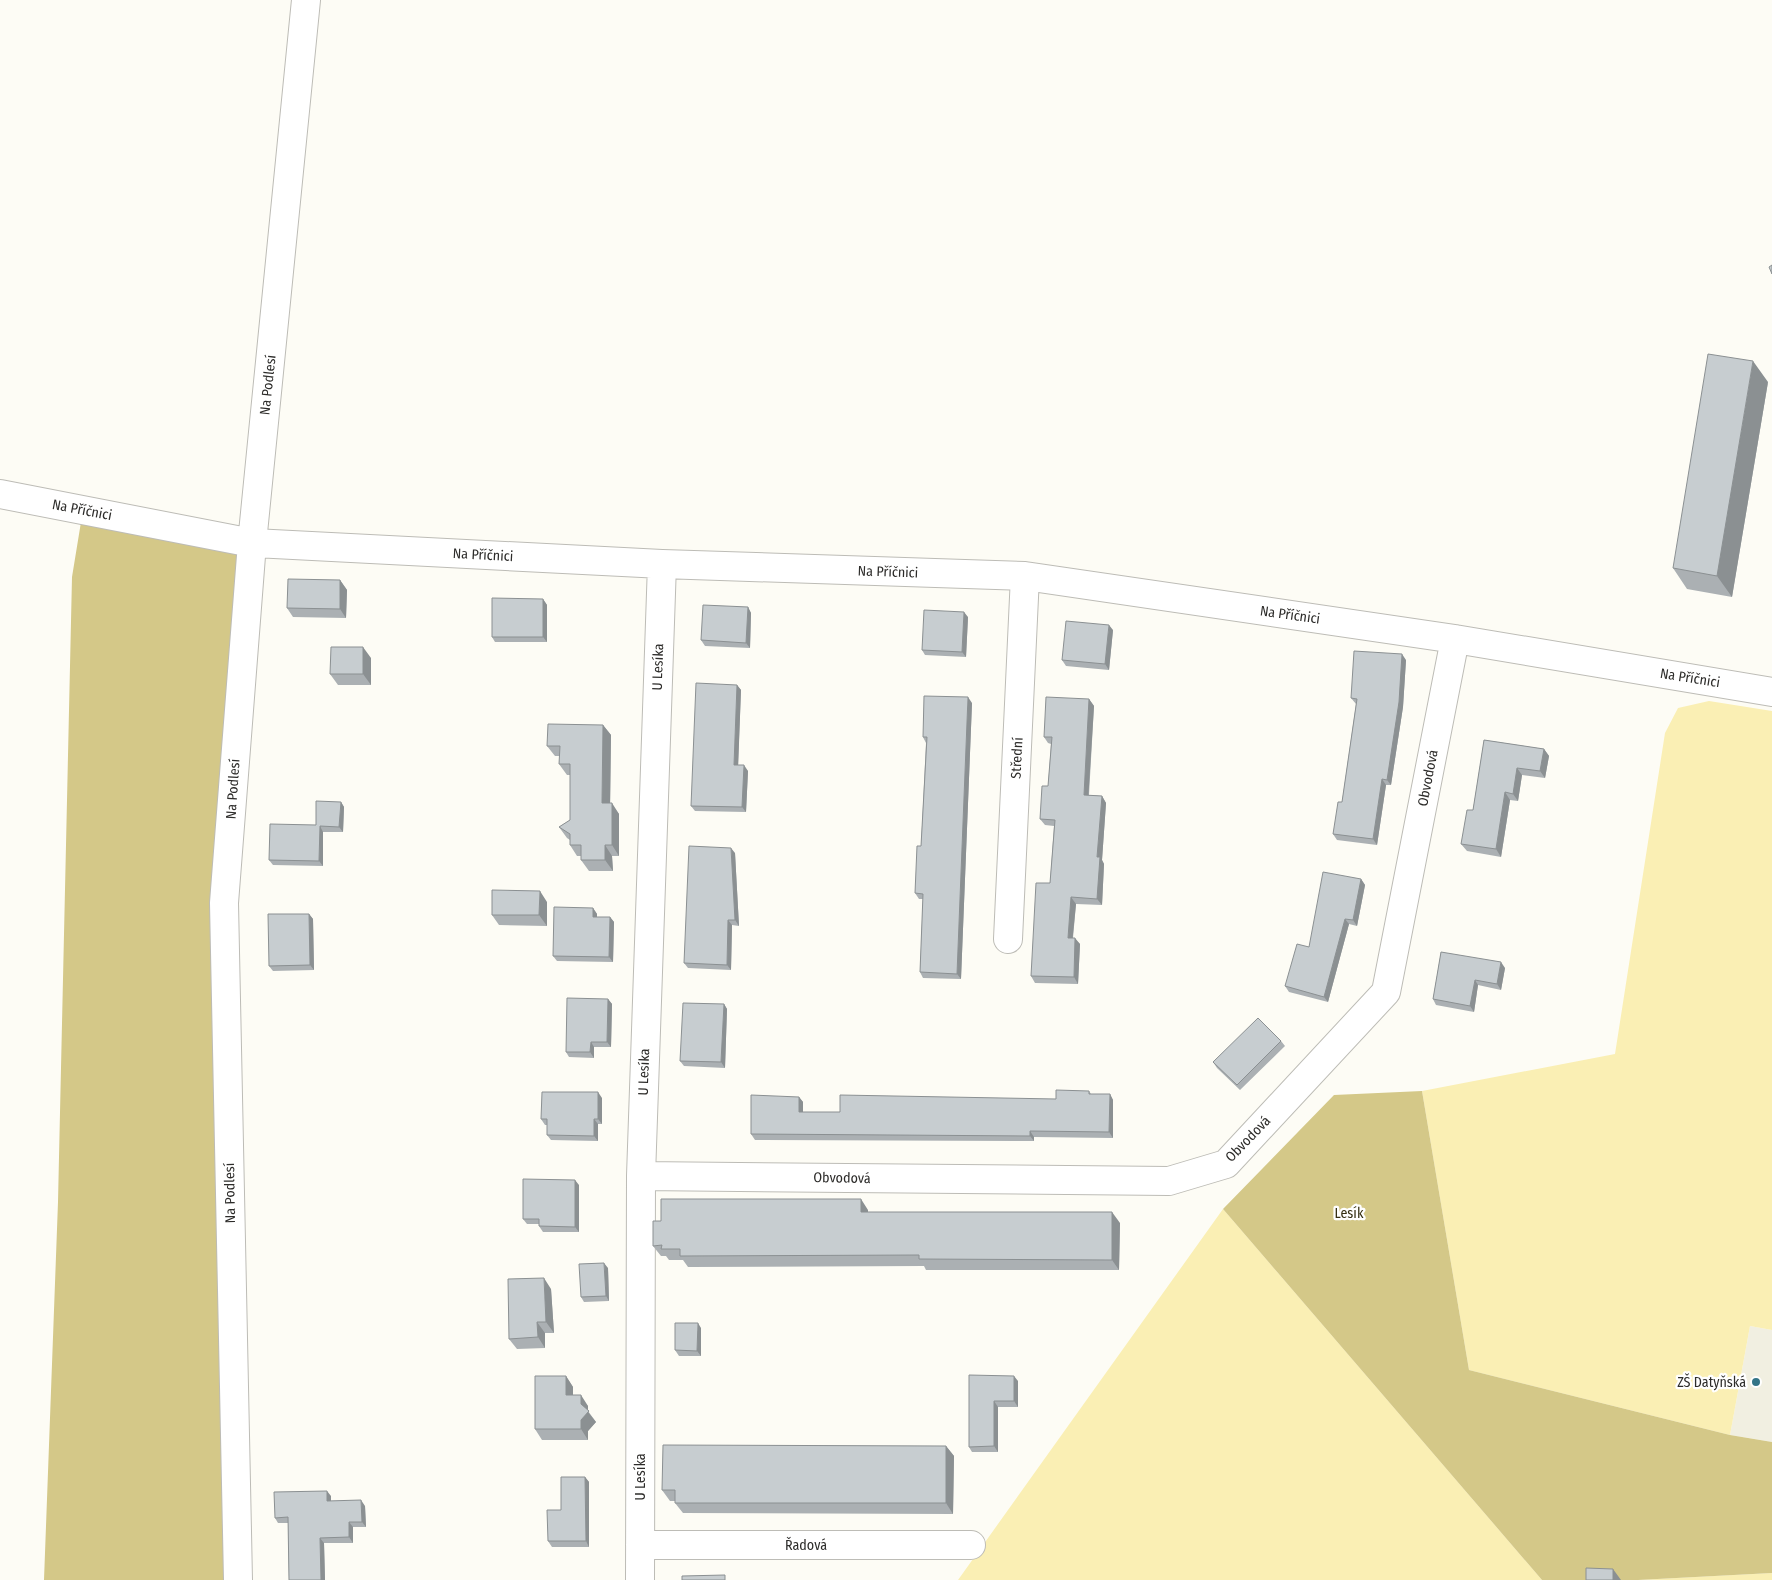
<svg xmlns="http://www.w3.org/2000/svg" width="1772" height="1580" viewBox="0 0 1772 1580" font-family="'Fira Sans Condensed',sans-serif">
  <rect width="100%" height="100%" fill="#fdfcf5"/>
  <path fill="#f1efe1" d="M 1750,1326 L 1772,1330 L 1772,1442 L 1730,1435 Z"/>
  <path fill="#faefb4" d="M 1709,701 L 1772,711 L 1772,1330 L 1750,1326 L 1730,1435 L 1469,1370 L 1422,1091 L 1615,1054 L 1665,733 L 1678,708 Z
    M 1223,1209 L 1542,1580 L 958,1580 Z
    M 1772,1573 L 1772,1580 L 1638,1580 Z"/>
  <path fill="#d4c888" d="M 81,522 L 237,552 L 220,894 L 228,1580 L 44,1580 L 58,1202 L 72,577 Z
    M 1422,1091 L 1469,1370 L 1730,1435 L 1772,1442 L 1772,1573 L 1638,1580 L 1542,1580 L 1223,1209 L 1334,1095 Z"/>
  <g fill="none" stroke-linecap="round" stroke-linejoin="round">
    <defs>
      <path id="minor" d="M 0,494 L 252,543 L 662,564 L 1025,576 L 1455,639 L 1772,692
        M 1008,939 L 1025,576
        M 641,1176 L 1169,1181 L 1226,1164 L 1386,992 L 1455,639
        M 640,1545 L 971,1545
        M 238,1580 L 224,903 L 252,543 L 306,0
        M 640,1580 L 641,1176 L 662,564"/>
    </defs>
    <use href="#minor" stroke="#bdbcb6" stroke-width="30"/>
    <use href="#minor" stroke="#fff" stroke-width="28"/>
  </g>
  <path fill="#abb0b3" d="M 1768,382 L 1732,597 L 1687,589 L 1673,568 Z
    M 340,580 L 347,590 L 346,618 L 293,617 L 287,608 Z
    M 543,599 L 547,605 L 547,642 L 495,642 L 492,637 Z
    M 748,607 L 751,613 L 750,648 L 705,646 L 701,640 Z
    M 968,617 L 966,657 L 925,655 L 922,650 Z
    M 1113,630 L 1109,670 L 1066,666 L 1062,660 Z
    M 371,658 L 371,685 L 338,685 L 330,674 Z
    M 1406,660 L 1403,707 L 1391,785 L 1386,785 L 1377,845 L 1337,840 L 1333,834 L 1342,802 L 1356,704 L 1351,698 Z
    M 737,685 L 741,690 L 738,765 L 748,771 L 746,812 L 695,811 L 691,806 Z
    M 1089,699 L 1094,706 L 1089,795 L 1102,796 L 1106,803 L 1102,860 L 1104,864 L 1102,905 L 1076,904 L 1073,938 L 1080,944 L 1078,984 L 1035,983 L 1031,976 L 1050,883 L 1054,826 L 1045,825 L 1040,819 L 1048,786 L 1051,744 L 1048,743 L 1044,737 Z
    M 972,703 L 961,979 L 923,978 L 920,972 L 923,899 L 919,899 L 915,893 L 921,846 L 926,743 L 923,737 Z
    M 603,725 L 611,735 L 610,803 L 619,814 L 619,856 L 612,856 L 613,871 L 589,871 L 581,860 L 581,856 L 577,856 L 570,845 L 570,840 L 567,838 L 559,827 L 570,820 L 570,775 L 567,775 L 559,764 L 560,756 L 555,756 L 547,746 Z
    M 1484,740 L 1544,749 L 1549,756 L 1545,778 L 1522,775 L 1518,801 L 1510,800 L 1501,857 L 1467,851 L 1461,844 L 1473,810 Z
    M 341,802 L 344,807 L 343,832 L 323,832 L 323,866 L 273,865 L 269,860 L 316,825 Z
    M 735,853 L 739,926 L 732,925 L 731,970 L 688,968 L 684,963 Z
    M 1361,879 L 1365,885 L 1357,926 L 1349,924 L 1328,1002 L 1289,992 L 1285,986 L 1309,947 Z
    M 547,902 L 547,926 L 499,925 L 492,915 Z
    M 593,908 L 597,914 L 597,917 L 610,917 L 614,922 L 613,962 L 557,961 L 553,956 Z
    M 309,914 L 313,919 L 314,970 L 273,971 L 269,966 Z
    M 1441,952 L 1505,968 L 1501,990 L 1478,985 L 1474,1012 L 1436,1005 L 1433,999 Z
    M 608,999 L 612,1004 L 611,1047 L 594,1047 L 594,1058 L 569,1057 L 566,1052 Z
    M 724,1004 L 727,1009 L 725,1068 L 684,1066 L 680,1061 Z
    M 1281,1041 L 1285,1046 L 1240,1090 L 1217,1068 L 1213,1062 Z
    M 1089,1091 L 1091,1094 L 1110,1094 L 1113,1100 L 1113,1138 L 1034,1137 L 1034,1141 L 755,1140 L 751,1134 L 799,1097 L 803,1102 L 803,1112 L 840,1112 L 1056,1099 Z
    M 602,1098 L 602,1124 L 598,1124 L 598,1141 L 551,1140 L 547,1135 L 547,1125 L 545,1125 L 541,1119 Z
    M 579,1185 L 579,1232 L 543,1232 L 539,1226 L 539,1224 L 527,1224 L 523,1219 Z
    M 868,1210 L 868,1212 L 1120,1223 L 1119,1270 L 926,1270 L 924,1266 L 688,1267 L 683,1260 L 669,1260 L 666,1256 L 661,1256 L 653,1246 Z
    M 608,1268 L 609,1301 L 584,1302 L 581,1297 Z
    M 551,1289 L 554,1333 L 545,1333 L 545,1348 L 517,1349 L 509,1339 Z
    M 701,1328 L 701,1356 L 679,1356 L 675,1350 Z
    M 969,1375 L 1018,1381 L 1018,1407 L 998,1407 L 998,1452 L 972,1452 L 969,1447 Z
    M 566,1376 L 573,1387 L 573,1395 L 588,1406 L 588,1411 L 596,1422 L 588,1431 L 588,1440 L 542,1440 L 535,1429 Z
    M 946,1446 L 954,1456 L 953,1514 L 683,1513 L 675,1503 L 675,1501 L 670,1501 L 662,1490 Z
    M 585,1477 L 589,1482 L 589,1547 L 552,1547 L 548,1541 L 561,1510 Z
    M 331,1496 L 331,1501 L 365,1506 L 366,1527 L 353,1527 L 353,1543 L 324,1543 L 325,1580 L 289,1580 L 288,1523 L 278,1523 L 275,1518 Z"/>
  <path fill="#8b9092" d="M 1753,361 L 1768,382 L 1732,597 L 1717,576 Z
    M 340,580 L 347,590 L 346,618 L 340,609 Z
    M 543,599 L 547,605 L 547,642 L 543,637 Z
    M 748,607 L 751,613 L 750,648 L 746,643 Z
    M 964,612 L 968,617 L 966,657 L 962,652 Z
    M 1109,625 L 1113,630 L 1109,670 L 1105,664 Z
    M 363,647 L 371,658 L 371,685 L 363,674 Z
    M 1402,654 L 1406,660 L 1403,707 L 1391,785 L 1387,780 Z
    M 737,685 L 741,690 L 738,770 L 734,765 Z
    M 968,697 L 972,703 L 961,979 L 957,974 Z
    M 1089,699 L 1094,706 L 1088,802 L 1084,795 Z
    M 603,725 L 611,735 L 610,814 L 602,803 Z
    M 1544,749 L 1549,756 L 1545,778 L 1540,771 Z
    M 744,765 L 748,771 L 746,812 L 742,807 Z
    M 1517,768 L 1522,775 L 1518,801 L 1513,794 Z
    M 1382,779 L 1386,785 L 1377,845 L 1373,839 Z
    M 1505,792 L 1510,800 L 1501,857 L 1496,849 Z
    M 1102,796 L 1106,803 L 1102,860 L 1104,864 L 1102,905 L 1097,899 L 1097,857 Z
    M 341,802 L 344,807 L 343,832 L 339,827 Z
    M 612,803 L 619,814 L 619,856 L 612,845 Z
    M 320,826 L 323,832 L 323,866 L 319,861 Z
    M 605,845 L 612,856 L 613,871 L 605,860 Z
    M 731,848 L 735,853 L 739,926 L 735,920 Z
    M 1361,879 L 1365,885 L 1357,926 L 1353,920 Z
    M 540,891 L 547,902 L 547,926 L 539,915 Z
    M 1071,897 L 1076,904 L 1072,944 L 1068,938 Z
    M 593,908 L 597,914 L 597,922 L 593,917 Z
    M 309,914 L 313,919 L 314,970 L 310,965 Z
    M 610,917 L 614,922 L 613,962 L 609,957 Z
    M 1345,919 L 1349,924 L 1328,1002 L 1324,997 Z
    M 728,920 L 732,925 L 731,970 L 727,965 Z
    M 1075,938 L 1080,944 L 1078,984 L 1074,977 Z
    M 1501,962 L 1505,968 L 1501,990 L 1497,984 Z
    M 1475,980 L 1478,985 L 1474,1012 L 1470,1006 Z
    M 608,999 L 612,1004 L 611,1047 L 607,1042 Z
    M 724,1004 L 727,1009 L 725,1068 L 721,1062 Z
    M 591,1042 L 594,1047 L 594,1058 L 590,1052 Z
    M 598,1092 L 602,1098 L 602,1124 L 598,1119 Z
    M 1110,1094 L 1113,1100 L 1113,1138 L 1109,1132 Z
    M 799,1097 L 803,1102 L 803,1117 L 799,1112 Z
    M 594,1119 L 598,1124 L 598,1141 L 594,1136 Z
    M 1030,1131 L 1034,1137 L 1034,1141 L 1030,1136 Z
    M 575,1180 L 579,1185 L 579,1232 L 575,1227 Z
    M 861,1199 L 868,1210 L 868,1222 L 861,1212 Z
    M 1112,1212 L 1120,1223 L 1119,1270 L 1112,1260 Z
    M 604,1263 L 608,1268 L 609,1301 L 606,1296 Z
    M 544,1278 L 551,1289 L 554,1333 L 546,1322 Z
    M 537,1322 L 545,1333 L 545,1348 L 538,1337 Z
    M 698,1323 L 701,1328 L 701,1356 L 697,1351 Z
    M 566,1376 L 573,1387 L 573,1405 L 566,1395 Z
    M 1014,1376 L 1018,1381 L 1018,1407 L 1014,1401 Z
    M 581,1395 L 588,1406 L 588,1412 L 596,1422 L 588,1431 L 588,1440 L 581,1429 Z
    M 994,1401 L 998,1407 L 998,1452 L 994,1446 Z
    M 946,1446 L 954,1456 L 953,1514 L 946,1503 Z
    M 585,1477 L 589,1482 L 589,1547 L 586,1541 Z
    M 327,1491 L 331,1496 L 331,1507 L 327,1501 Z
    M 361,1500 L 365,1506 L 366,1527 L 362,1522 Z
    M 349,1522 L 353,1527 L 353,1543 L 349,1537 Z
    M 320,1538 L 324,1543 L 325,1580 L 321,1580 Z
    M 1613,1569 L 1621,1580 L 1613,1580 Z"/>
  <path fill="#c7cdd0" stroke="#8b9092" d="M 1772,265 L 1772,274 L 1769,267 Z
    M 1708,354 L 1753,361 L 1717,576 L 1673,568 Z
    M 288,579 L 340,580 L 340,609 L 287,608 Z
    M 492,598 L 543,599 L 543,637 L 492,637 Z
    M 703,605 L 748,607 L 746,643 L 701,640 Z
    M 924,610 L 964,612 L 962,652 L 922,650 Z
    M 1066,621 L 1109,625 L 1105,664 L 1062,660 Z
    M 331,647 L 363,647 L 363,674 L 330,674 Z
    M 1354,651 L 1402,654 L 1399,702 L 1387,780 L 1382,779 L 1373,839 L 1333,834 L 1338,802 L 1342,802 L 1357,699 L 1351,698 Z
    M 696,683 L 737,685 L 734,765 L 744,765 L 742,807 L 691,806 Z
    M 924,696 L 968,697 L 957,974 L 920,972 L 923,894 L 915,893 L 917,846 L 921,846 L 927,737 L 923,737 Z
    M 1046,697 L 1089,699 L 1084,795 L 1102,796 L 1097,857 L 1100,857 L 1097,899 L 1071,897 L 1068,938 L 1075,938 L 1074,977 L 1031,976 L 1036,883 L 1050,883 L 1055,820 L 1040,819 L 1042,786 L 1048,786 L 1052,737 L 1044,737 Z
    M 548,724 L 603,725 L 602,803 L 612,803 L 612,845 L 605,845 L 605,860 L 581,860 L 581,845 L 570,845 L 570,834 L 559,827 L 570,820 L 570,764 L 559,764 L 560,746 L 547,746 Z
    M 1484,740 L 1544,749 L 1540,771 L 1517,768 L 1513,794 L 1505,792 L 1496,849 L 1461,844 L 1467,810 L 1473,810 Z
    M 316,801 L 341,802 L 339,827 L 320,826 L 319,861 L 269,860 L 270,824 L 316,825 Z
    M 689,846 L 731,848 L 735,920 L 728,920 L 727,965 L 684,963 Z
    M 1323,872 L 1361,879 L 1353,920 L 1345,919 L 1324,997 L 1285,986 L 1297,944 L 1309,947 Z
    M 492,890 L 540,891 L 539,915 L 492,915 Z
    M 554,907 L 593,908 L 593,917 L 610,917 L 609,957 L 553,956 Z
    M 268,914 L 309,914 L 310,965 L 269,966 Z
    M 1441,952 L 1501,962 L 1497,984 L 1475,980 L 1470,1006 L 1433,999 Z
    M 567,998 L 608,999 L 607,1042 L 591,1042 L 590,1052 L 566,1052 Z
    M 683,1003 L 724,1004 L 721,1062 L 680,1061 Z
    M 1258,1018 L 1281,1041 L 1237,1085 L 1213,1062 Z
    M 1056,1090 L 1089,1091 L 1089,1094 L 1110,1094 L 1109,1132 L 1030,1131 L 1030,1136 L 751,1134 L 751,1095 L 799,1097 L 799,1112 L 840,1112 L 840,1095 L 1056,1099 Z
    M 542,1092 L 598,1092 L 598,1119 L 594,1119 L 594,1136 L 547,1135 L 547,1119 L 541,1119 Z
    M 523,1179 L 575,1180 L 575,1227 L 539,1226 L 539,1219 L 523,1219 Z
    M 661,1199 L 861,1199 L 861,1212 L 1112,1212 L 1112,1260 L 919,1259 L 919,1255 L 680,1256 L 680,1249 L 661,1249 L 662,1245 L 653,1246 L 653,1221 L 661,1221 Z
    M 604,1263 L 606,1296 L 581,1297 L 579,1264 Z
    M 544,1278 L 546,1322 L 537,1322 L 538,1337 L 509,1339 L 508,1279 Z
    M 675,1323 L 698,1323 L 697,1351 L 675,1350 Z
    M 969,1375 L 1014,1376 L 1014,1401 L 994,1401 L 994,1446 L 969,1447 Z
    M 535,1376 L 566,1376 L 566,1395 L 581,1395 L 581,1404 L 589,1411 L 581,1420 L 581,1429 L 535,1429 Z
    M 663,1445 L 946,1446 L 946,1503 L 675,1503 L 675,1490 L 662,1490 Z
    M 561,1477 L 585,1477 L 586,1541 L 548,1541 L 547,1510 L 561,1510 Z
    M 327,1491 L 327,1501 L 361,1500 L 362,1522 L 349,1522 L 349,1537 L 320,1538 L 321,1580 L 289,1580 L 288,1517 L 275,1518 L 274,1492 Z
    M 1586,1568 L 1613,1569 L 1613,1580 L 1586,1580 Z
    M 725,1575 L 725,1580 L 682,1580 L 682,1576 Z"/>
  <circle fill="#337487" stroke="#fff" stroke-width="2" cx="1756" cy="1382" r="5"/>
  <g text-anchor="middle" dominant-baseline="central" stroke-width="4.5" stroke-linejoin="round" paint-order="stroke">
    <g font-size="14" fill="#2d2c2a" stroke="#fff">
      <text transform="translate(268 385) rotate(-84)">Na Podlesí</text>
      <text transform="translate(82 510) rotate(11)">Na Příčnici</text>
      <text transform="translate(483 555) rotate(3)">Na Příčnici</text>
      <text transform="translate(888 572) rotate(2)">Na Příčnici</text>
      <text transform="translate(1290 615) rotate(8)">Na Příčnici</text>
      <text transform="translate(658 667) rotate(-88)">U Lesíka</text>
      <text transform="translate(1690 678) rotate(9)">Na Příčnici</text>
      <text transform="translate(1017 758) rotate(-87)">Střední</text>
      <text transform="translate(1428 778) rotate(-79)">Obvodová</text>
      <text transform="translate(233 789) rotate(-86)">Na Podlesí</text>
      <text transform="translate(644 1072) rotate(-88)">U Lesíka</text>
      <text transform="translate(1248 1139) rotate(-46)">Obvodová</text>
      <text transform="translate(842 1178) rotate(1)">Obvodová</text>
      <text transform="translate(230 1193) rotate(-91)">Na Podlesí</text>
      <text transform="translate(640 1477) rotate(-90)">U Lesíka</text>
      <text x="806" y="1545">Řadová</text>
    </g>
    <g font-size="14" fill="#342e11" stroke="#fff">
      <text x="1349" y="1213">Lesík</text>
    </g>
    <g font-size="14" fill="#2d2c2a" stroke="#fff" text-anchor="end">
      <text x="1746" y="1382">ZŠ Datyňská</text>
    </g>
  </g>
</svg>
